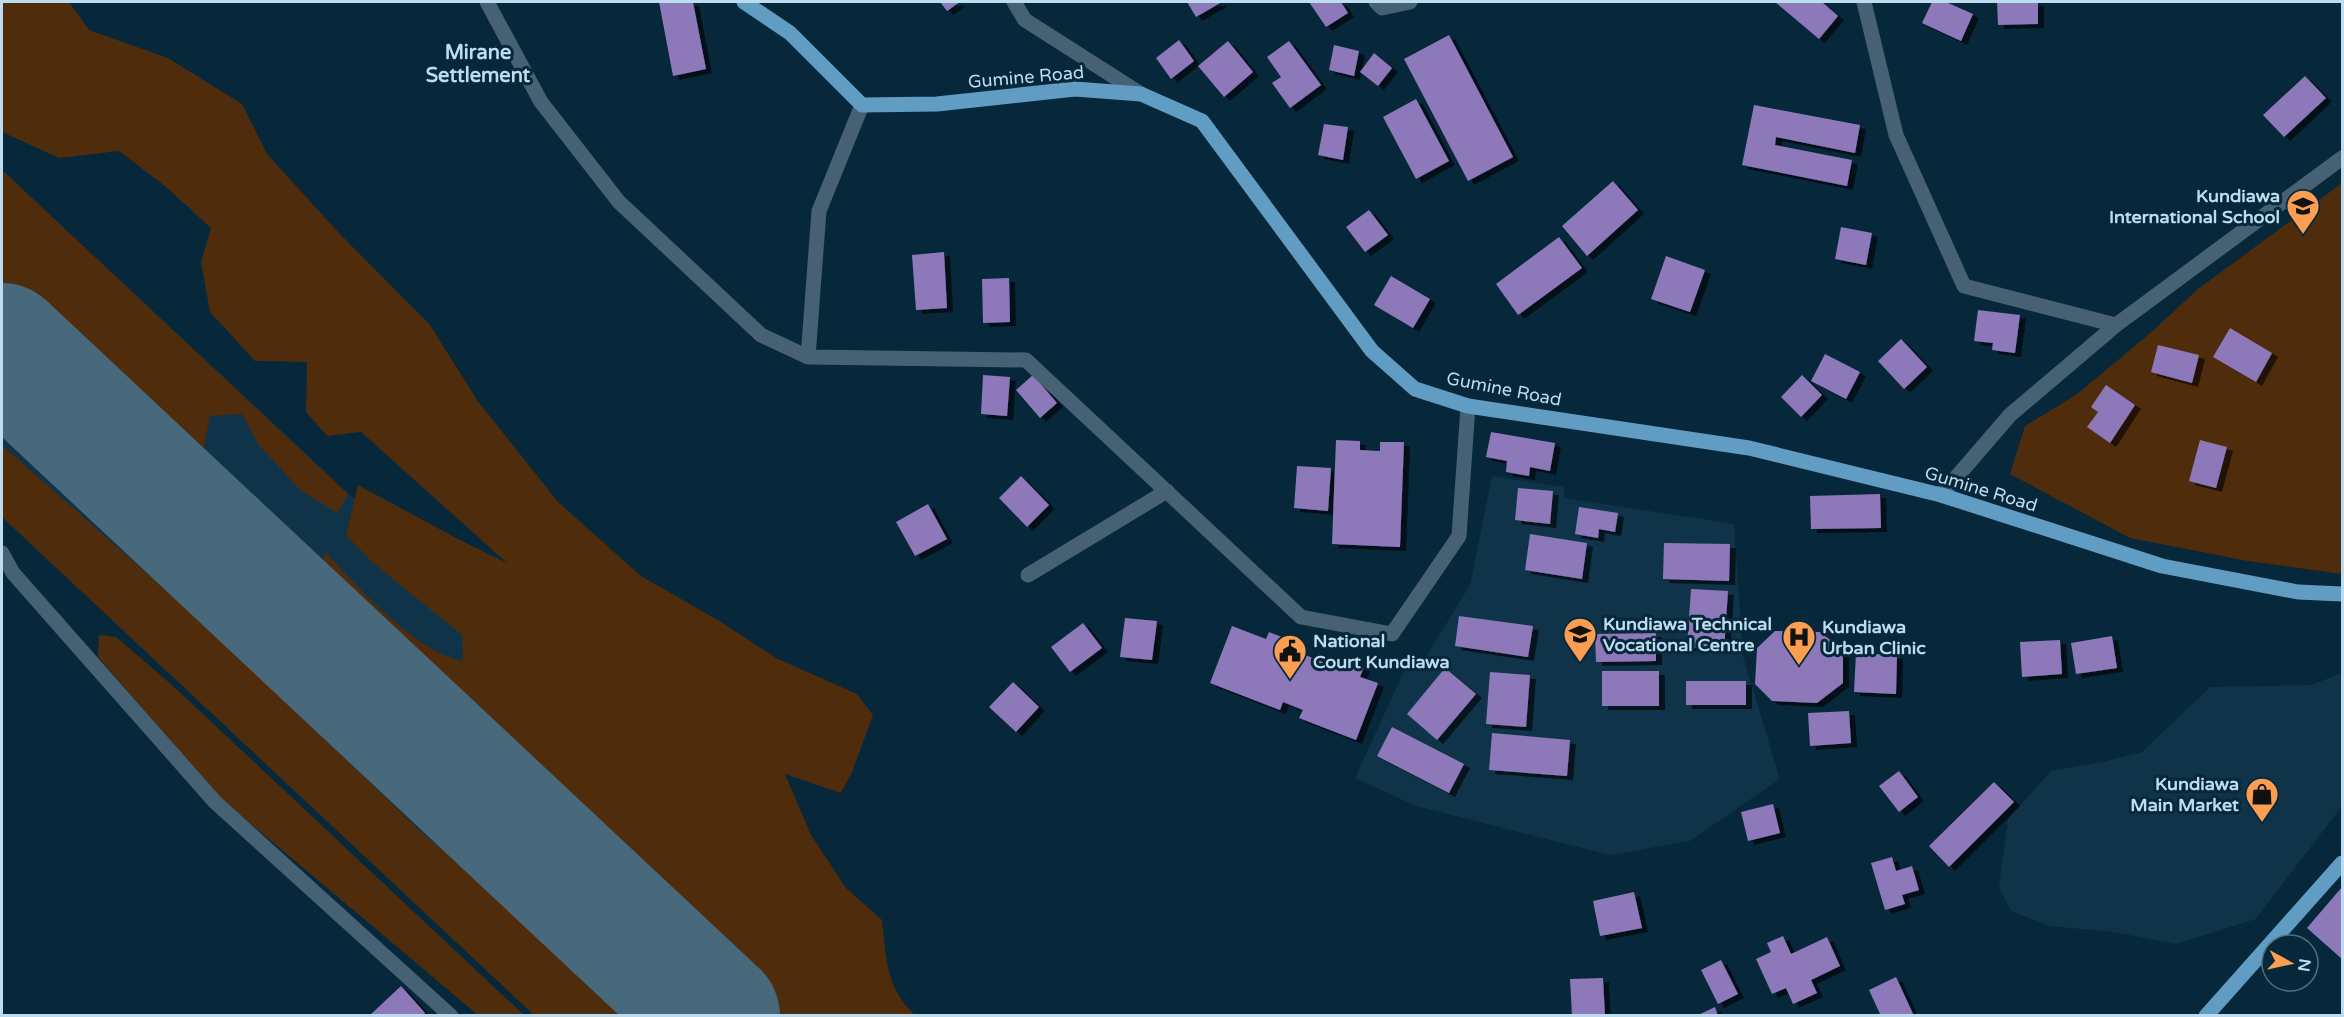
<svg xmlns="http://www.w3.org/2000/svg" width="2344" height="1017" viewBox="0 0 2344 1017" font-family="'Varela Round',sans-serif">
  <defs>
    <filter id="shadow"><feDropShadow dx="6" dy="4" stdDeviation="0" flood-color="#0009"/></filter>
  </defs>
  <rect width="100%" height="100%" fill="#07273a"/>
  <path fill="#0f3449" d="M 2,170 L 907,1015 L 534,1015 L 2,517 Z
    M 1492,476 L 1564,487 L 1564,498 L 1734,524 L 1743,656 L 1780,779 L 1690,841 L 1610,855 L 1416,806 L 1355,778 L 1404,671 L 1427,655 L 1470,585 Z
    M 2342,673 L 2342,806 L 2256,919 L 2176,944 L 2113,932 L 2050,926 L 2011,911 L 1999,887 L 2008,819 L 2051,771 L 2102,762 L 2142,752 L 2210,687 L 2311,685 Z"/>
  <path fill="#4f2c0c" d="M 2,2 L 69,2 L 89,30 L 168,58 L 242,104 L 267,154 L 339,233 L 430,325 L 477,400 L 558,502 L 641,576 L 721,622 L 776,658 L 857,694 L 873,715 L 852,772 L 841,793 L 785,774 L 811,835 L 846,888 L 882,920 C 886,958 886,988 915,1015 L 782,1015 L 320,585 L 325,552 C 358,587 415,652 463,661 L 462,635 L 373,563 L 346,535 L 358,485 L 458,539 L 507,563 L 361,432 L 327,436 L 306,412 L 307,362 L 255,361 L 210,312 L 201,262 L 211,228 L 165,186 L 119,151 L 59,158 L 2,132 Z
    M 2,170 L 348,494 L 337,513 L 300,490 L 258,444 L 242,414 L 210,416 L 200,465 L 2,283 Z
    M 2342,183 L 2342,574 L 2248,561 L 2130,538 L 2010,474 L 2025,426 L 2076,395 L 2148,335 L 2198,289 Z
    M 2,445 L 239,655 L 420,831 L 522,917 L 627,1015 L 534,1015 L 2,517 Z
    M 99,635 L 116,637 L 172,685 L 524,1015 L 478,1015 L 220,798 L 98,657 Z"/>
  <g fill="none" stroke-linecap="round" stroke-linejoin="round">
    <path stroke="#48687b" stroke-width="130" d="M 2,348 L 715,1016"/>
  </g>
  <path fill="#8d78ba" filter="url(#shadow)" d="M 659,2 L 693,2 L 706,69 L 673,76 Z
    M 940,2 L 960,2 L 947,11 Z
    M 1187,2 L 1222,2 L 1196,17 Z
    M 1309,2 L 1341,2 L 1348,13 L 1326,27 Z
    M 1775,2 L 1822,2 L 1838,16 L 1819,39 Z
    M 1932,2 L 1946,2 L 1973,14 L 1961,41 L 1922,23 Z
    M 1997,2 L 2038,2 L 2038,24 L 1998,25 Z
    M 1449,35 L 1513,157 L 1468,181 L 1404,59 Z
    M 1179,40 L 1194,61 L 1171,79 L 1156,58 Z
    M 1228,41 L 1253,72 L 1224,97 L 1198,66 Z
    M 1289,41 L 1321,85 L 1290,108 L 1272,83 L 1281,77 L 1267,57 Z
    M 1334,45 L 1359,51 L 1354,76 L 1329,70 Z
    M 1374,53 L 1392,68 L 1378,86 L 1360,72 Z
    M 2305,76 L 2326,98 L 2284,137 L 2263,115 Z
    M 1416,99 L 1449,161 L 1416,179 L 1383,117 Z
    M 1754,105 L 1860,125 L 1855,153 L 1776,137 L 1775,145 L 1852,160 L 1847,186 L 1742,165 Z
    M 1324,124 L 1348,127 L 1343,160 L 1318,155 Z
    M 1613,181 L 1638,210 L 1587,256 L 1562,226 Z
    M 1369,210 L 1388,235 L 1365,252 L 1346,227 Z
    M 1841,227 L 1872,233 L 1866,265 L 1835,259 Z
    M 1559,237 L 1582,268 L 1518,315 L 1496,284 Z
    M 944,252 L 947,308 L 916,310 L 912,255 Z
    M 1666,256 L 1705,270 L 1690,312 L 1651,299 Z
    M 1391,276 L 1430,299 L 1413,328 L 1374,305 Z
    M 1009,278 L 1010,322 L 983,323 L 982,279 Z
    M 1978,310 L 2020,315 L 2015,353 L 1992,350 L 1993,343 L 1974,341 Z
    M 2230,328 L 2272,353 L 2256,382 L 2213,357 Z
    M 1901,339 L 1927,367 L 1904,389 L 1878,361 Z
    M 2158,345 L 2199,355 L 2192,383 L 2151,372 Z
    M 1825,354 L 1860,372 L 1846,399 L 1811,381 Z
    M 983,375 L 1010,377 L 1007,416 L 981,414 Z
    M 1033,375 L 1057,403 L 1040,418 L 1016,390 Z
    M 1802,375 L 1822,395 L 1801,417 L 1781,397 Z
    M 2106,385 L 2135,405 L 2110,443 L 2087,427 L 2098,412 L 2091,407 Z
    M 1491,432 L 1555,443 L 1550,471 L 1530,467 L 1529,476 L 1506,472 L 1507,461 L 1486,457 Z
    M 1336,440 L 1360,441 L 1360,450 L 1380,451 L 1380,442 L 1404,442 L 1400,547 L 1332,544 Z
    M 2200,440 L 2227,447 L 2216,488 L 2189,481 Z
    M 1297,466 L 1331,468 L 1328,511 L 1294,508 Z
    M 1021,476 L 1049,505 L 1027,527 L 999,498 Z
    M 1518,488 L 1553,491 L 1550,524 L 1515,520 Z
    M 1880,494 L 1881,528 L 1811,529 L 1810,496 Z
    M 928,504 L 947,539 L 915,556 L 896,522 Z
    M 1579,507 L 1618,513 L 1615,532 L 1599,529 L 1598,538 L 1575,534 Z
    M 1530,534 L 1587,543 L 1582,579 L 1525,570 Z
    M 1664,543 L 1730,544 L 1729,581 L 1663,579 Z
    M 1691,589 L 1728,591 L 1724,650 L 1687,647 Z
    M 1459,616 L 1533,626 L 1528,657 L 1455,646 Z
    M 1125,618 L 1157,621 L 1152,660 L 1120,657 Z
    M 1083,623 L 1102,648 L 1070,672 L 1051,647 Z
    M 1232,626 L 1266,639 L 1269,632 L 1292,641 L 1290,649 L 1338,668 L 1342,658 L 1364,667 L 1360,677 L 1378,683 L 1356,740 L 1299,718 L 1303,710 L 1283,702 L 1280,710 L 1210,683 Z
    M 1775,631 L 1820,632 L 1843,650 L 1843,683 L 1817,703 L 1772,701 L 1755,684 L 1757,648 Z
    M 1656,633 L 1656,661 L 1596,662 L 1595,634 Z
    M 2112,636 L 2117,668 L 2076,674 L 2071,643 Z
    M 2060,640 L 2062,674 L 2022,677 L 2020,642 Z
    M 1856,653 L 1897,655 L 1896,694 L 1854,692 Z
    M 1445,668 L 1476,694 L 1437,740 L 1407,714 Z
    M 1602,671 L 1659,671 L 1659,706 L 1602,706 Z
    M 1490,672 L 1530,675 L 1526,727 L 1486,724 Z
    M 1686,681 L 1746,681 L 1746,705 L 1686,705 Z
    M 1013,682 L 1039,707 L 1016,732 L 989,707 Z
    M 1849,711 L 1851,743 L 1810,746 L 1808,713 Z
    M 1392,727 L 1464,764 L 1449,793 L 1377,756 Z
    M 1492,733 L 1570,740 L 1567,776 L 1489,770 Z
    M 1899,771 L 1918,797 L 1899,812 L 1879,786 Z
    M 1994,782 L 2014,802 L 1949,867 L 1929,846 Z
    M 1773,804 L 1780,833 L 1748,841 L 1741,812 Z
    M 1892,857 L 1896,871 L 1912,866 L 1919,890 L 1902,895 L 1905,904 L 1885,910 L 1871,863 Z
    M 2342,887 L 2342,959 L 2307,928 Z
    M 1634,892 L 1642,928 L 1600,936 L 1593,901 Z
    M 1783,936 L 1791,954 L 1827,937 L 1840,966 L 1811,980 L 1817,993 L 1793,1004 L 1786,988 L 1772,994 L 1756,959 L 1771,952 L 1767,943 Z
    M 1721,960 L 1738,994 L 1718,1004 L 1701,970 Z
    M 1896,977 L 1914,1016 L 1881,1016 L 1869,990 Z
    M 1603,978 L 1605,1016 L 1572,1016 L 1570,979 Z
    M 401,986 L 425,1013 L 422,1016 L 369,1016 Z
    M 1715,1007 L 1718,1016 L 1696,1016 Z"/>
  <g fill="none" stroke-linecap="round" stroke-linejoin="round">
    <path stroke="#456173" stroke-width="15" d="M 487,2 L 541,102 L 619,202 L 761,335 L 808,357
      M 1014,2 L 1025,20 L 1141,94
      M 1376,2 L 1382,8 L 1410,2
      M 1864,2 L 1896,135 L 1964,286 L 2116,325
      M 862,105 L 819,211 L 808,357 L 1026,360 L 1301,617 L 1392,634 L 1459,536 L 1468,406
      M 1941,495 L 2010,415 L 2116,325 L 2342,158
      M 2,553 L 13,573 L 215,802 L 451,1016
      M 1028,575 L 1167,491"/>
    <path stroke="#619cc3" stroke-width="15" d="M 744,2 L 790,33 L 862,105 L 937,104 L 1075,89 L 1141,94 L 1202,121 L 1372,351 L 1415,389 L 1468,406 L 1749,448 L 1941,495 L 2162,566 L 2298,592 L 2342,594
      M 2206,1016 L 2342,863"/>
  </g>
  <defs>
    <symbol id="school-pin" viewBox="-11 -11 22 30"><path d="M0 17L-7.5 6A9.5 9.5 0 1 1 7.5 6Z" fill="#fb9e51" stroke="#07273a"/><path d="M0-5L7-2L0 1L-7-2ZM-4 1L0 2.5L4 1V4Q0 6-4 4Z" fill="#111"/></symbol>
    <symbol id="university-pin" viewBox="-11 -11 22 30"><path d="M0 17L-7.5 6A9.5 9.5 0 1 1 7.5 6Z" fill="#fb9e51" stroke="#07273a"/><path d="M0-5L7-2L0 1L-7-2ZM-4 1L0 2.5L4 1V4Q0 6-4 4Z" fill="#111"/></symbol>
    <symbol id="hospital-pin" viewBox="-11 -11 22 30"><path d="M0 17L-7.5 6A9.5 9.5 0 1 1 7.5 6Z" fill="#fb9e51" stroke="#07273a"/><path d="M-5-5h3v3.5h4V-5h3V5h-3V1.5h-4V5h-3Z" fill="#111"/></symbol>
    <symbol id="civic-pin" viewBox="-11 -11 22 30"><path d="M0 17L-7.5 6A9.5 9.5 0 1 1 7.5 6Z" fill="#fb9e51" stroke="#07273a"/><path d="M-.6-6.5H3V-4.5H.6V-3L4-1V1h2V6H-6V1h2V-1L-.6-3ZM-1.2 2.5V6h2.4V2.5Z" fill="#111"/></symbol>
    <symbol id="shop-pin" viewBox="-11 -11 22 30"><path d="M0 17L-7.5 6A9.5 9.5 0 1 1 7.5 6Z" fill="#fb9e51" stroke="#07273a"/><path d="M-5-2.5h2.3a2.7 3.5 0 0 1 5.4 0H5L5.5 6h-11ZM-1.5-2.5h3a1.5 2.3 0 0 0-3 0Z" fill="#111"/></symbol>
  </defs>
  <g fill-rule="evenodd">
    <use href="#school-pin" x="2284" y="187" width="38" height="52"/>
    <use href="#university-pin" x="1561" y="615" width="38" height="52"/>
    <use href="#hospital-pin" x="1780" y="618" width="38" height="52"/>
    <use href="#civic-pin" x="1271" y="632" width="38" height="52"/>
    <use href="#shop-pin" x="2243" y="775" width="38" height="52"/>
  </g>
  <g text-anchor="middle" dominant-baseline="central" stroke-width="6" stroke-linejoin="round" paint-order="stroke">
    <g font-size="18" fill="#bedcf0" stroke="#07273a">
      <text transform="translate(1026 77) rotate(-5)">Gumine Road</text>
      <text transform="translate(1504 389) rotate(11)">Gumine Road</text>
      <text transform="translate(1981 489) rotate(17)">Gumine Road</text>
    </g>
    <g font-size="18" font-weight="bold" fill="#bedcf0" stroke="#07273a" text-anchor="start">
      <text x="2280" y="196" text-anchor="end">Kundiawa<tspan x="2280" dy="21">International School</tspan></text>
      <text x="1603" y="624">Kundiawa Technical<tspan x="1603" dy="21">Vocational Centre</tspan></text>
      <text x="1822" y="627">Kundiawa<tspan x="1822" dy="21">Urban Clinic</tspan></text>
      <text x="1313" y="641">National<tspan x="1313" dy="21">Court Kundiawa</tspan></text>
      <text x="2239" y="784" text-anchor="end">Kundiawa<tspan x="2239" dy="21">Main Market</tspan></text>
    </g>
    <g font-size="20" font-weight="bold" fill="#bedcf0" stroke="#07273a">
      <text x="478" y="53">Mirane<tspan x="478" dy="23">Settlement</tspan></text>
    </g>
  </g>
  <rect width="2344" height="1017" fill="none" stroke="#bedcf0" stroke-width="6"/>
  <g transform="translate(2290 963) rotate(98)"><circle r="28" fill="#07273a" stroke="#506f83" stroke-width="1.5"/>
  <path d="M0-4.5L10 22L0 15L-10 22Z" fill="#fb9e51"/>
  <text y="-9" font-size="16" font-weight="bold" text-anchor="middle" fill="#bedcf0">N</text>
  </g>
</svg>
